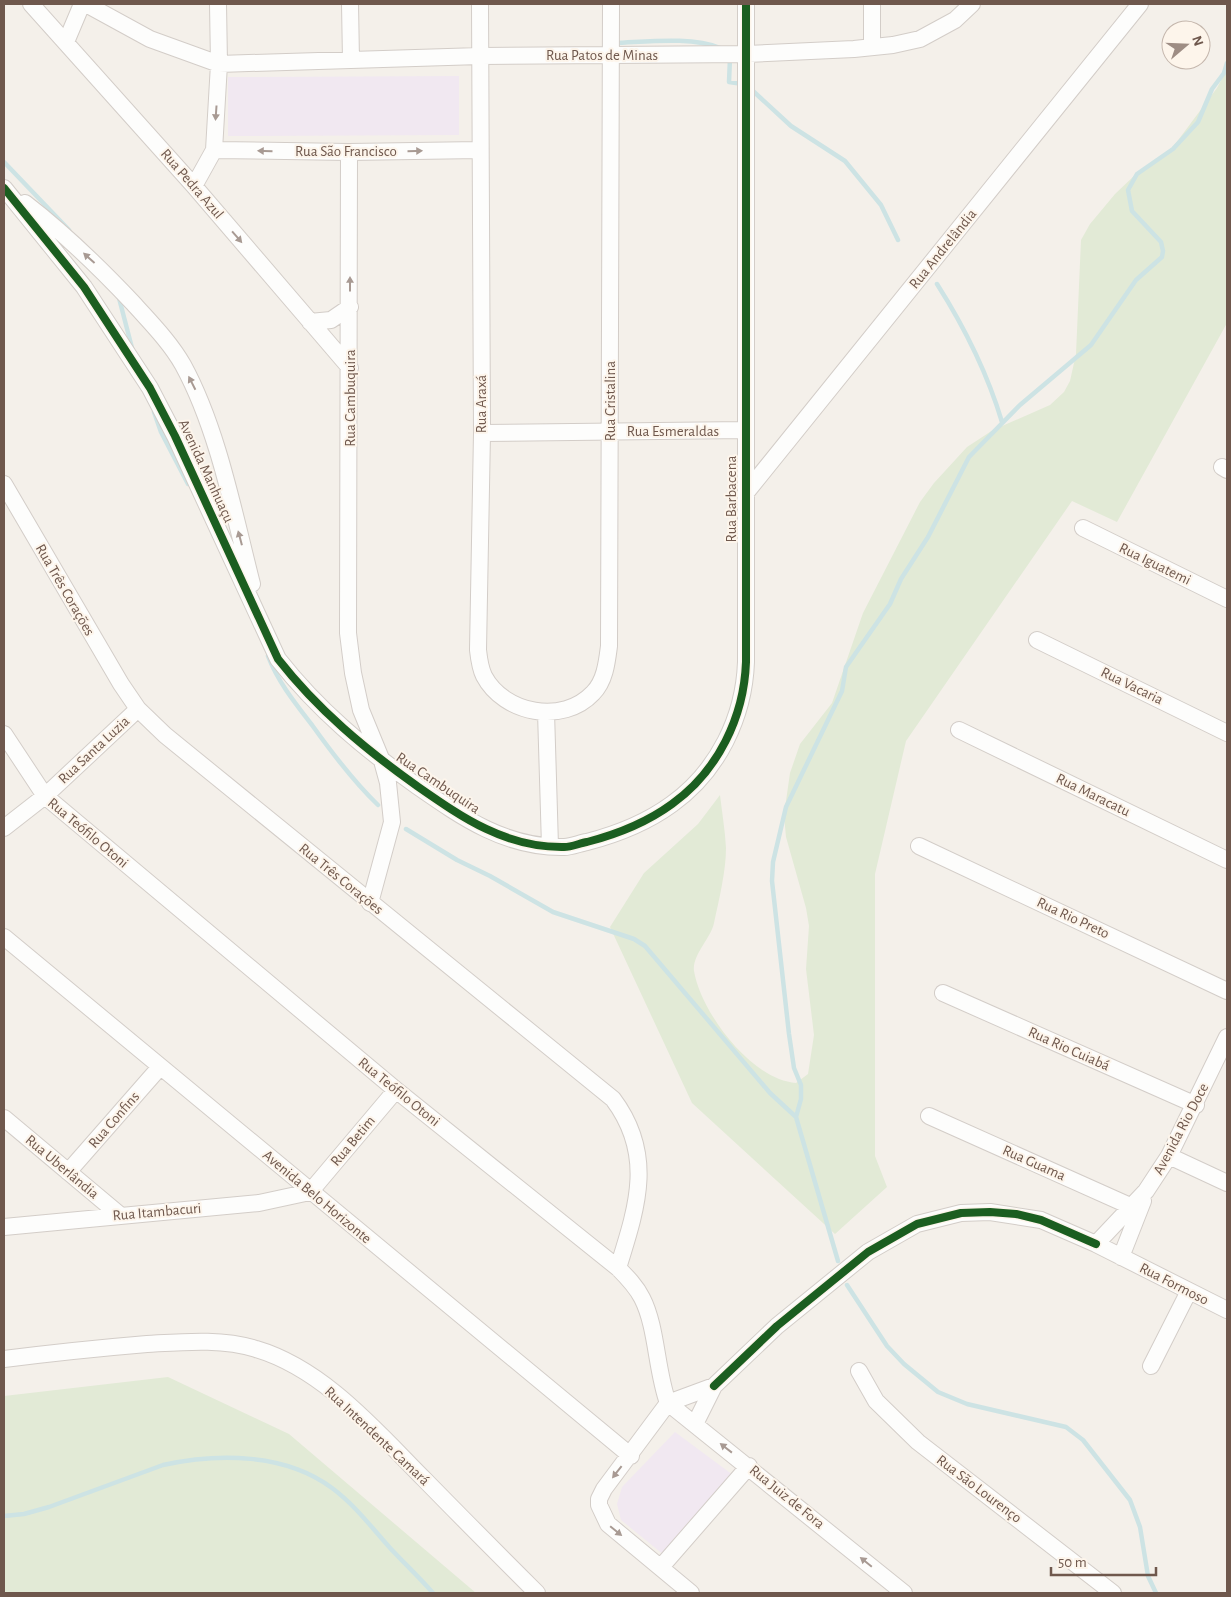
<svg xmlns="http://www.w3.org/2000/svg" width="1231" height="1597" viewBox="0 0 1231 1597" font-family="'Alegreya Sans',sans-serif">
  <rect width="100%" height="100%" fill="#f4f0ea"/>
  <path fill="#f1e8f1" d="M 459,76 L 459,135 L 228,136 L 228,77 Z
    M 675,1432 L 733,1475 L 664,1555 L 621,1520 L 617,1504 L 622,1487 Z"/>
  <path fill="#e2ead6" d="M 1227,69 L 1227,323 L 1117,522 L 1072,501 L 906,741 L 875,874 L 875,1156 L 887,1187 L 835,1234 L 692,1103 L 610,927 L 644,873 L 698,824 L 720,795 C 722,812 725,830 726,848 C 726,871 719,900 714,923 C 711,938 692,955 694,971 C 701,1013 752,1080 796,1083 L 808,1074 L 814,1035 L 806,969 L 809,926 L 806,908 L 786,837 L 784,815 L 790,773 L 800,744 L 832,703 L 863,613 L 920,502 L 934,483 L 967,447 L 993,430 L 1050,405 L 1064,392 L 1070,381 L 1076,354 L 1081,240 L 1090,224 L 1115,194 L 1135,175 L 1167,153 L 1176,143 L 1217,88 Z
    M 168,1377 L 289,1434 L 476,1593 L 4,1593 L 4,1396 Z"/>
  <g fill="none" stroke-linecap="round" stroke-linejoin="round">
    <path stroke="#cde3e4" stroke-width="4.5" d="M 615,43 C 645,42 692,36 720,48
      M 730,58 L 729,82 L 743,84
      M 753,91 L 791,126 L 845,161 L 881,205 L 898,240
      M 4,162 L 69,230
      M 937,284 C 965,328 987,372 1002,422
      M 119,298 L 132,348
      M 154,412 L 161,432 L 188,484
      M 268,656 C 278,682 295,703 312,725 C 332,753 353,781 378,805
      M 406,829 L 457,860 L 490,876 L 553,912 L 634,939 L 645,946 L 770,1093 L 796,1117
      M 838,1261 L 796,1117 L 801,1099 L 801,1085 L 794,1068 L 789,1034 L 772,881 L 773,862 L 786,807 L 842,691 L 846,667 L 890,604 L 901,579 L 928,537 L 969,457 L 1020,405 L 1091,345 L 1136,280 L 1162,257 L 1163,251 L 1161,242 L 1132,211 L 1128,190 L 1137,174 L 1173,149 L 1198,122 L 1212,89 L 1224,73 L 1227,63
      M 847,1285 L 887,1346 L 904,1364 L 938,1392 L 967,1404 L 1066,1427 L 1083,1440 L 1130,1500 L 1140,1527 L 1148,1576 L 1156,1593
      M 4,1516 L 24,1514 L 49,1507 L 163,1465 C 218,1453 285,1453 332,1488 C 355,1505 372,1528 391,1549 C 405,1564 420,1578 433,1593"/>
    <defs>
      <path id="minor" d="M 31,4 L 194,186 L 350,368
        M 86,4 L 150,39 L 219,64 L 480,56 L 747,54 L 854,49 L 893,45 L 920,39 L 955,20 L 972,4
        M 350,4 L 351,60
        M 480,4 L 482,433 L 478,650 C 479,659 480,668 484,676 C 504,714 563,725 593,693 C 605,681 607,662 609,646 L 611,4
        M 66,42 L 82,4
        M 872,47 L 872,4
        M 214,150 L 349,152 L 479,150
        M 349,152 L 348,633 L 353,673 L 361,710 L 382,761 L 388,783 L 392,822 L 370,903
        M 194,186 L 214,150 L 219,64 L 218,4
        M 4,188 L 84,287 L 150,388 L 175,436 L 278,659 C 318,710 365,749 417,786 C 463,818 506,848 564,847 C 572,847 580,843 587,842 C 618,834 646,823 672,804 C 718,771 744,717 746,662 L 746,4
        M 25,203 C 64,233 99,267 133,303 C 150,322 170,342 183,365 C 218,429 234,514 252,584
        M 310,322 L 331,320 L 350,307
        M 482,433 L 745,430
        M 1222,467 L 1227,470
        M 4,484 L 121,684 L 138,709 L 165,735 L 613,1099 C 655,1155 637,1207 618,1268
        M 745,494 L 1140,4
        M 1083,528 L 1227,599
        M 1037,640 L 1227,733
        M 546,712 L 550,846
        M 959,730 L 1227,860
        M 4,734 L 45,796 L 396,1090 L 618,1268 C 627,1277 636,1286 642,1298 C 657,1327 656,1370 668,1403
        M 4,828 L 45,796 L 138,709
        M 919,846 L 1227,991
        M 4,937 L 631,1456
        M 943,993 L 1196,1105
        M 929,1116 L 1139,1210
        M 4,1118 L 121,1216
        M 1169,1156 L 1227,1183
        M 68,1172 L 160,1067
        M 4,1227 L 259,1203 L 310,1192 L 396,1090
        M 1096,1244 L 1146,1191 L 1169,1156 L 1227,1037
        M 1121,1257 L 1143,1201
        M 4,1359 C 52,1353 99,1348 147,1344 C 182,1342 222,1338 256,1349 C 324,1369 377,1432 425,1480 C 462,1518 500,1556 537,1593
        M 1151,1366 L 1189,1291
        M 859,1371 L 876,1401 L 918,1442 L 1113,1593
        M 668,1403 L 714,1386 L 777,1326 L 868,1252 L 917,1224 L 961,1213 L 990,1212 L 1041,1220 L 1096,1244 L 1227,1310
        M 668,1403 L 904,1593
        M 668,1403 L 604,1489 L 599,1499 L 599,1505 L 608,1524 L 691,1593
        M 695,1424 L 714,1386
        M 661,1567 L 749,1466"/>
    </defs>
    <use href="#minor" stroke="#d3cdc8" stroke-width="18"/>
    <use href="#minor" stroke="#fdfdfc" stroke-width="16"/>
    <defs>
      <path id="cycleway" d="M 4,188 L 84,287 L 150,388 L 175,436 L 278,659 C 318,710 365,749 417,786 C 463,818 506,848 564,847 C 572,847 580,843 587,842 C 618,834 646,823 672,804 C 718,771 744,717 746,662 L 746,4
        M 714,1386 L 777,1326 L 868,1252 L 917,1224 L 961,1213 L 990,1212 L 1016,1214 L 1041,1220 L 1096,1244"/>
    </defs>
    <use href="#cycleway" stroke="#fdf5eb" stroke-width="11"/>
    <use href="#cycleway" stroke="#1b5e20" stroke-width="8"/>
  </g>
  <defs><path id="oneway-solid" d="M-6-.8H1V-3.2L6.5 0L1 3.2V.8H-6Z" transform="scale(1.25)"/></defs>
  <g fill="#a89a93">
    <use href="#oneway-solid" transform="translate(216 113) rotate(94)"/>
    <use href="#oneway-solid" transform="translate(265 151) rotate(-179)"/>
    <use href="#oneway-solid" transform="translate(415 151) rotate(-1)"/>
    <use href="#oneway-solid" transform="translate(237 237) rotate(49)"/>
    <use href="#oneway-solid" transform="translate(89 258) rotate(-138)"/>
    <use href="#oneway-solid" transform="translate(350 284) rotate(-90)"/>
    <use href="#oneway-solid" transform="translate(192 383) rotate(-117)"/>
    <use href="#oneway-solid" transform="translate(240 538) rotate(-105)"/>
    <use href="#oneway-solid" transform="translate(726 1448) rotate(-142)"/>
    <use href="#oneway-solid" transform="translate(617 1472) rotate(128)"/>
    <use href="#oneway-solid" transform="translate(616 1531) rotate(39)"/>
    <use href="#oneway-solid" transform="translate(866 1562) rotate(-141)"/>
  </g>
  <g text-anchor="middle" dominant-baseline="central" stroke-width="4" stroke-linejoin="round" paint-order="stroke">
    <g font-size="15" fill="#6f584d" stroke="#fdf5eb">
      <text x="602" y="55">Rua Patos de Minas</text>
      <text x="346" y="151">Rua São Francisco</text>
      <text transform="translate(192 184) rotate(49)">Rua Pedra Azul</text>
      <text transform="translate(943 249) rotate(-51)">Rua Andrelândia</text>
      <text transform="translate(350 398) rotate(-90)">Rua Cambuquira</text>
      <text transform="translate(610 401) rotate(-90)">Rua Cristalina</text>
      <text transform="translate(481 404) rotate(-90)">Rua Araxá</text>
      <text x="673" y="431">Rua Esmeraldas</text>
      <text transform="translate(206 471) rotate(65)">Avenida Manhuaçu</text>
      <text transform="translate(731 499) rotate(-90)">Rua Barbacena</text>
      <text transform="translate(1155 564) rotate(26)">Rua Iguatemi</text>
      <text transform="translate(65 590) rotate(60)">Rua Três Corações</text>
      <text transform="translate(1132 686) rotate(26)">Rua Vacaria</text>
      <text transform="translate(94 750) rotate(-43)">Rua Santa Luzia</text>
      <text transform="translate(438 783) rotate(34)">Rua Cambuquira</text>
      <text transform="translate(1093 795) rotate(26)">Rua Maracatu</text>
      <text transform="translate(88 833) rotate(40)">Rua Teófilo Otoni</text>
      <text transform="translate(341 879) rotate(39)">Rua Três Corações</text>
      <text transform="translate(1073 918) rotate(25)">Rua Rio Preto</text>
      <text transform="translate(1069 1049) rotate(24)">Rua Rio Cuiabá</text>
      <text transform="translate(399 1092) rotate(39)">Rua Teófilo Otoni</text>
      <text transform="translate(114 1120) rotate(-49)">Rua Confins</text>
      <text transform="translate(1181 1129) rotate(-62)">Avenida Rio Doce</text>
      <text transform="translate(353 1141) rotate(-50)">Rua Betim</text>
      <text transform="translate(1034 1163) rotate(24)">Rua Guama</text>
      <text transform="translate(62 1167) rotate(40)">Rua Uberlândia</text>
      <text transform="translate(317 1197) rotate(40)">Avenida Belo Horizonte</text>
      <text transform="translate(157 1212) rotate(-5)">Rua Itambacuri</text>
      <text transform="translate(1174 1284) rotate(27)">Rua Formoso</text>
      <text transform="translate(377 1436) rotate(43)">Rua Intendente Camará</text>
      <text transform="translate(979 1489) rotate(37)">Rua São Lourenço</text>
      <text transform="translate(787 1497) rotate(39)">Rua Juiz de Fora</text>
    </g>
  </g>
  <rect width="1231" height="1597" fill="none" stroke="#6f584d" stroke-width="10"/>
  <g transform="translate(1186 45) rotate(71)"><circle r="24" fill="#fdf5eb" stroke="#c4b6ac"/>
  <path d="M0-4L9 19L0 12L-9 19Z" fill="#9e8d84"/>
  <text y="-8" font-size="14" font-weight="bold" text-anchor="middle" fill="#6f584d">N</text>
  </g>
  <path d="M1051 1567v8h105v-8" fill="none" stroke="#6f584d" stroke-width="2.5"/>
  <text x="1058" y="1567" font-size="15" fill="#6f584d" stroke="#fdf5eb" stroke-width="4" paint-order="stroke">50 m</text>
</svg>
